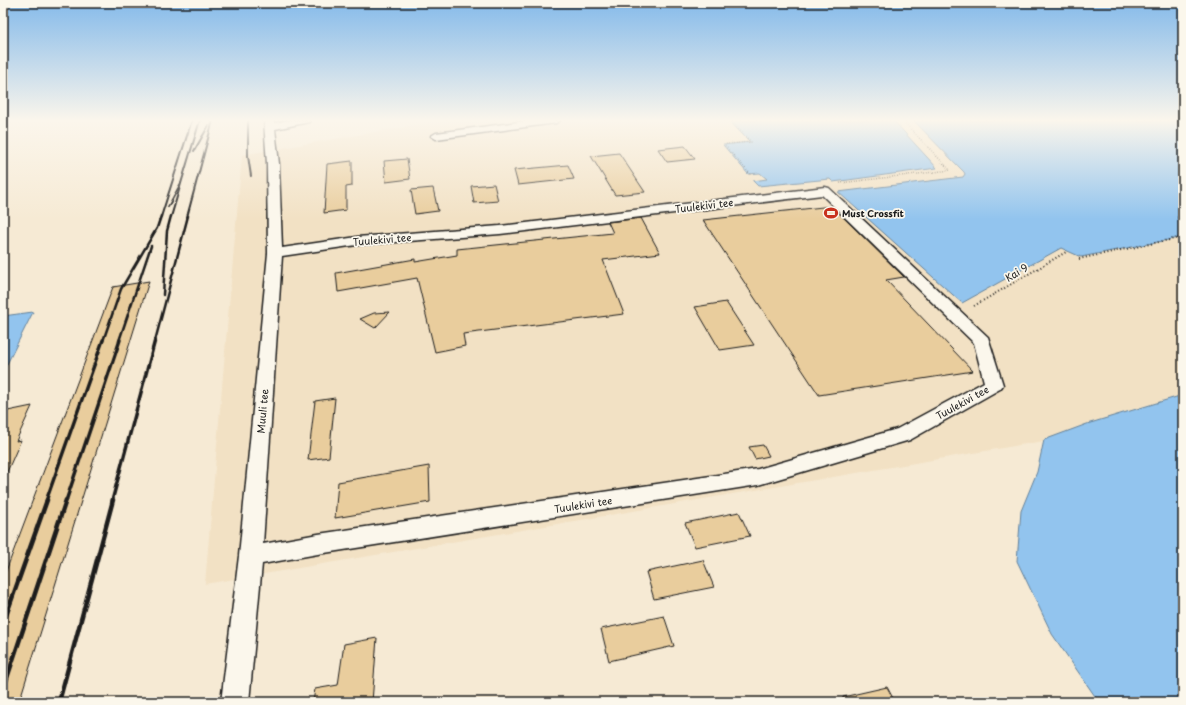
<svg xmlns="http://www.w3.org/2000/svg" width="1186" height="705" viewBox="0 0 1186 705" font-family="'Playpen Sans',sans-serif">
  <rect width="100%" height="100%" fill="#f6ead4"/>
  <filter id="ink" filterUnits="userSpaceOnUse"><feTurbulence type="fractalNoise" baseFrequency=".025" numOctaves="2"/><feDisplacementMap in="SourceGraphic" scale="8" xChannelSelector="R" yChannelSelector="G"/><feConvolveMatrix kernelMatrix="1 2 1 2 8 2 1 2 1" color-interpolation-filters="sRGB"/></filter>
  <g filter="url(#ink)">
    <path fill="#f2e1c4" d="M 444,120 L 728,120 L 751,143 L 760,173 L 767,179 L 830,179 L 833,182 L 937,169 L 893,120 L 913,120 L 965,174 L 963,177 L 962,303 L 1061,248 L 1081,257 L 1183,237 L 1183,395 L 1087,424 L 1044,441 L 205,584 L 242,155 Z"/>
    <path fill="#92c4ee" stroke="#63819a" d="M 728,120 L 893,120 L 937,168 L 833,182 L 830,179 L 758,186 L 753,181 L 767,179 L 760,173 L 748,174 L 723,145 L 750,142 Z
      M 913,120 L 1183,120 L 1183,237 L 1081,257 L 1061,248 L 962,303 L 838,192 L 963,177 L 965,174 L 964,172 Z
      M 33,312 L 4,370 L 3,371 L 3,316 Z
      M 1183,395 L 1183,702 L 1099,702 L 1052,634 L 1017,561 L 1021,511 L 1037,472 L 1044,440 L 1087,424 Z"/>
    <path fill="#e9cd9d" stroke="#1c1c1c" d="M 685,146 L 695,159 L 667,162 L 658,149 Z
      M 619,153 L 645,192 L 615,195 L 591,156 Z
      M 407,159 L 410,179 L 386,182 L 384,161 Z
      M 352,161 L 352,186 L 346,187 L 346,210 L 324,213 L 327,164 Z
      M 568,165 L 574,179 L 518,185 L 514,170 Z
      M 494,184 L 498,201 L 474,203 L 471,186 Z
      M 433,188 L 438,211 L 415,214 L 411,190 Z
      M 832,206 L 904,277 L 886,280 L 973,371 L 819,395 L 703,220 Z
      M 641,218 L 660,253 L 603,260 L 624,314 L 463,334 L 465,346 L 435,352 L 417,278 L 338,292 L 336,273 L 415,259 L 415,262 L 457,255 L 457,249 L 613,233 L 608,222 Z
      M 149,281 L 20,699 L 11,702 L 3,702 L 3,579 L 113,287 Z
      M 726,302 L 754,345 L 720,350 L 695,307 Z
      M 390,312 L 375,328 L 360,319 L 374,313 Z
      M 335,398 L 329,457 L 308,460 L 315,401 Z
      M 32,406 L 16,441 L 21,440 L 3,481 L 3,412 Z
      M 763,445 L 769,456 L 755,459 L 749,447 Z
      M 429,466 L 430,502 L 335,518 L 338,482 Z
      M 739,512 L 750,536 L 695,547 L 685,523 Z
      M 703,560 L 714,587 L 654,599 L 646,572 Z
      M 664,616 L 674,646 L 609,661 L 601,629 Z
      M 377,638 L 372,702 L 313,702 L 315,689 L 338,685 L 344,644 Z
      M 887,687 L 895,702 L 843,702 L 843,697 Z"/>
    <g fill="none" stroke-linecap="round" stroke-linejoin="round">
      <defs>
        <path id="minor" d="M 264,120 L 274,120 L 274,123 L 290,120 L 310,120 L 309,122 L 275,129 L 279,164 L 282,248 L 357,237 L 500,226 L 825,187 L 829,188 L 988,337 L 1003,385 L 1000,389 L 910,440 L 758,485 L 318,554 L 262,564 L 249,702 L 221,702 L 239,556 L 268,253 L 267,164 ZM 822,195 L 974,343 L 984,382 L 897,429 L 758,469 L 318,534 L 263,544 L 282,256 L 357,245 L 500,234 Z
          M 534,120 L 561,120 L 556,123 L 436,139 L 431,136 L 436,133 Z"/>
      </defs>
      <use href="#minor" stroke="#1c1c1c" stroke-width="3"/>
      <path stroke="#1c1c1c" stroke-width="1.5" stroke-dasharray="0.5 2" stroke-linecap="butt" d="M 730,120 L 752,143
        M 902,120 L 949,169
        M 726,144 L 752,142
        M 725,146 L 751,175
        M 840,183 L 951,170
        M 1177,217 L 1183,216"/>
      <path stroke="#1c1c1c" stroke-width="2" stroke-dasharray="1 2.5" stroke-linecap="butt" d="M 1183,216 L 1177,217 L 1183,222
        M 1079,259 L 1183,237
        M 974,306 L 1066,252"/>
      <use href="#minor" fill="#fbf7ec" fill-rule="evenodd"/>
      <path stroke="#1c1c1c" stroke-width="2" d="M 248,120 L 248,156 L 251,176
        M 194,151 L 209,125
        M 168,207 L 181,183
        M 161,217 L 192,120
        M 171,217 L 200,120
        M 187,217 L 213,120"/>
      <path stroke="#1c1c1c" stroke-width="2.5" d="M 163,295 L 167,231 L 171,216
        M 103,341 L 121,289 L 157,228 L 161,216
        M 119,341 L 151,246
        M 155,341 L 188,216"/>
      <path stroke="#1c1c1c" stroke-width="3.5" d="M 46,501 L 103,340
        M 66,501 L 120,340
        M 112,501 L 155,340"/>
      <path stroke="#1c1c1c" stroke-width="4.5" d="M 3,624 L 47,500
        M 3,690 L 66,500
        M 59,702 L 113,500"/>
    </g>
  </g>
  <linearGradient id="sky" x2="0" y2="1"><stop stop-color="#85baea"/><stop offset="0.55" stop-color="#fbf6ec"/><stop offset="1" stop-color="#fbf6ec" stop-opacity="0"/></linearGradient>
  <rect width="1186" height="219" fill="url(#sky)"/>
  <defs>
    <symbol id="stadium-bare" viewBox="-9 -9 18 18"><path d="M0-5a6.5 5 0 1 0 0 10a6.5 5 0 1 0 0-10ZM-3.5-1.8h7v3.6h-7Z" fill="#c8321e" stroke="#fbf7ec" stroke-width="2.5" paint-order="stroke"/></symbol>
  </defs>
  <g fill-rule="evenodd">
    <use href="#stadium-bare" x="821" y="203" width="20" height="20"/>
  </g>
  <g text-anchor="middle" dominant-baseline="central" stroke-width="3.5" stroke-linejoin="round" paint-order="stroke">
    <g font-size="9" font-weight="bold" fill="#1c1c1c" stroke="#fbf7ec" text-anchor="start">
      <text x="842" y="213">Must Crossfit</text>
    </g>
    <g font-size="10" fill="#1c1c1c" stroke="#fbf7ec">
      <text transform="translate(704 205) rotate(-7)">Tuulekivi tee</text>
      <text transform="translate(382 239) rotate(-5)">Tuulekivi tee</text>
      <text transform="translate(1016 272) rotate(-31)">Kai 9</text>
      <text transform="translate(962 402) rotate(-29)">Tuulekivi tee</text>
      <text transform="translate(262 411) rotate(-85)">Muuli tee</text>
      <text transform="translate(583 504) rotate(-9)">Tuulekivi tee</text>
    </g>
  </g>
  <rect width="1186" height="705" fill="none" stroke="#fbf7ec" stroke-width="16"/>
  <rect x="8" y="8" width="1170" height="689" fill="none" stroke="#1c1c1c" stroke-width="1.5" filter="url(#ink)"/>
</svg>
